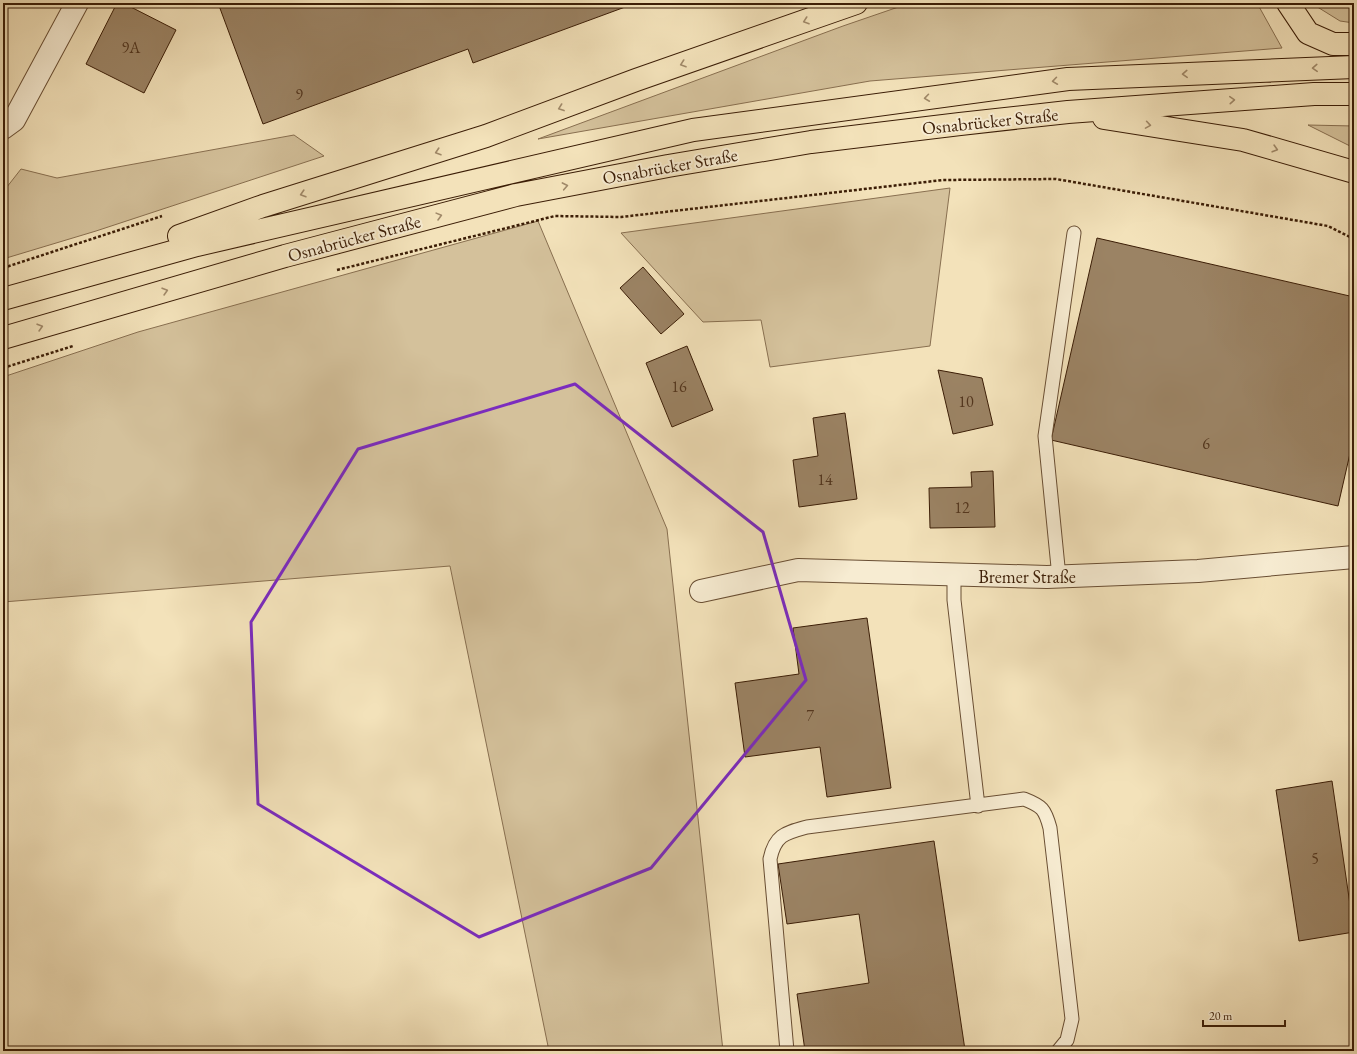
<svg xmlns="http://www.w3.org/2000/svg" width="1357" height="1054" viewBox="0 0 1357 1054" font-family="'EB Garamond',serif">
  <rect width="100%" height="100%" fill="#f3e2ba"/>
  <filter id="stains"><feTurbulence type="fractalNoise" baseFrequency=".005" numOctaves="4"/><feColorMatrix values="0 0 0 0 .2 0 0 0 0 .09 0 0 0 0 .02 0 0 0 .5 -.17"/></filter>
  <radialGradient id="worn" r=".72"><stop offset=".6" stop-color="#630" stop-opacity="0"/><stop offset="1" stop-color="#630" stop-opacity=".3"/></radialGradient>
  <path fill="#d4c19b" stroke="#886f50" d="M 910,3 L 1257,3 L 1282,48 L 870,81 L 538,139 L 843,26 Z
    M 1311,3 L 1354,3 L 1354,23 L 1340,21 Z
    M 1308,125 L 1354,126 L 1354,148 Z
    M 294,135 L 324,156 L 96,231 L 3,259 L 3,192 L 21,169 L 57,178 Z
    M 950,188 L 930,346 L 770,367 L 761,320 L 703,322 L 621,233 Z
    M 538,221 L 667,529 L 723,1051 L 549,1051 L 450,566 L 3,602 L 3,377 L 138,332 Z"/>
  <path fill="#9b8364" stroke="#3b1d06" d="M 117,3 L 123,3 L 176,30 L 144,93 L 86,64 Z
    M 218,3 L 636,3 L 473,63 L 468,49 L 263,124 Z
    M 1097,238 L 1354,297 L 1354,436 L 1338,506 L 1051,440 Z
    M 643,267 L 684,314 L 661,334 L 620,288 Z
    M 687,346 L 713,410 L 672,427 L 646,363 Z
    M 938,370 L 982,378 L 993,425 L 953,434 Z
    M 845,413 L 857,499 L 799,507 L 793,460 L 818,456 L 813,418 Z
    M 993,471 L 995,527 L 930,528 L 929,488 L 972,487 L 971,472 Z
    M 867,618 L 891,788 L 827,797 L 820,747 L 745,757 L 735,683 L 799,674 L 793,628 Z
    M 1332,781 L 1354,932 L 1299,941 L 1276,790 Z
    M 934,841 L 965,1050 L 955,1051 L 805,1051 L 797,994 L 869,983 L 859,914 L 787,924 L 778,864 Z"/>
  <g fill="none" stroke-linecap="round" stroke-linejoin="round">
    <defs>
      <path id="lane" d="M 954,575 L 954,600 L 978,806
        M 1059,577 L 1045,436 L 1074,233
        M 787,1051 L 770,859 C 775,835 785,833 807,827 L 1024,799 C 1042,806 1045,809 1050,828 L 1072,1019 L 1067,1040 L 1058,1051"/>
      <path id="street" d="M 3,128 L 14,120 L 77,3
        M 701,591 L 798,570 L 1047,577 L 1198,571 L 1354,557"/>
      <path id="highway" d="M 1288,3 L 1308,33 L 1333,44 L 1354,44
        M 1104,118 L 1243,140 L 1354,172
        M 179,236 L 263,206 L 486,136 L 636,80 L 856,3
        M 3,299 L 197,245 L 693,130 L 1068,79 L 1354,67
        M 3,338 L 285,256 L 516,195 L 668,166 L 811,142 L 960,124 L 1068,112 L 1314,94 L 1354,94"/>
    </defs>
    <use href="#lane" stroke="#694e33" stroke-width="15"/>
    <use href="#street" stroke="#694e33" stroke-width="24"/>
    <use href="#highway" stroke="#3b1d06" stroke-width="24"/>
    <path stroke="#3b1d06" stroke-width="2.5" stroke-dasharray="3 2" stroke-linecap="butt" d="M 3,268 L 162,216
      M 337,270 L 555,216 L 621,217 L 943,180 L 1056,179 L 1328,226 L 1354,239
      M 3,368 L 73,346"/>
    <use href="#lane" stroke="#f7ecd2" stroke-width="13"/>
    <use href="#street" stroke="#f7ecd2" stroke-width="22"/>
    <use href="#highway" stroke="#f3e2ba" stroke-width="22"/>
  </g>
  <defs><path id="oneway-chevron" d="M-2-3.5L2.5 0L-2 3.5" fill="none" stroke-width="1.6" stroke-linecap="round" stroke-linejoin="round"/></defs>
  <g stroke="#a08969">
    <use href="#oneway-chevron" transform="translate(806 21) rotate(161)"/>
    <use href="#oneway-chevron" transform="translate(683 64) rotate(161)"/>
    <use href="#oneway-chevron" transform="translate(1315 68) rotate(177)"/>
    <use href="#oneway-chevron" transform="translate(1185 74) rotate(177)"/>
    <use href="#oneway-chevron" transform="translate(1055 81) rotate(172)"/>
    <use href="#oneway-chevron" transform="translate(927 98) rotate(172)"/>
    <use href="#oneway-chevron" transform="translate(1232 100) rotate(-4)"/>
    <use href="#oneway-chevron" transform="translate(561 108) rotate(160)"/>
    <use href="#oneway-chevron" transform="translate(1148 125) rotate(9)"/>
    <use href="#oneway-chevron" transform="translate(1275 149) rotate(16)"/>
    <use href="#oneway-chevron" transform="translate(438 152) rotate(162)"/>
    <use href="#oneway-chevron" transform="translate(565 186) rotate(-11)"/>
    <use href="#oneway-chevron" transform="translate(303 194) rotate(163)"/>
    <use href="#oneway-chevron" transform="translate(439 216) rotate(-15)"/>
    <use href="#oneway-chevron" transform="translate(165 291) rotate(-16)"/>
    <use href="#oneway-chevron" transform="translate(40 327) rotate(-16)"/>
  </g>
  <path fill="none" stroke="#7b2cbf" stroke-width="3" stroke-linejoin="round" d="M 575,384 L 763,532 L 806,680 L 651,868 L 479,937 L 258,804 L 251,622 L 358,449 Z"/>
  <g text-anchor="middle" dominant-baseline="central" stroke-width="4" stroke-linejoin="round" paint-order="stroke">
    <g font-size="16" fill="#53361e">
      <text x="131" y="47">9A</text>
      <text x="299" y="94">9</text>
      <text x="679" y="386">16</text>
      <text x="966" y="401">10</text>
      <text x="1206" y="443">6</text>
      <text x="825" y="479">14</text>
      <text x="962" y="507">12</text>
      <text x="810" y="715">7</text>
      <text x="1315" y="858">5</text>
    </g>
    <g font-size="18" fill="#3b1d06" stroke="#f7ecd2">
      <text transform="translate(990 121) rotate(-6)">Osnabrücker Straße</text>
      <text transform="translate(670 166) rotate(-10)">Osnabrücker Straße</text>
      <text transform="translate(354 238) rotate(-15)">Osnabrücker Straße</text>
      <text x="1027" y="576">Bremer Straße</text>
    </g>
  </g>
  <rect width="1357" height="1054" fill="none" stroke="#f3e2ba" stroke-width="16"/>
  <rect x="4" y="4" width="1349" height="1046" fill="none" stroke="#3b1d06" stroke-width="2"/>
  <rect x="8" y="8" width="1341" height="1038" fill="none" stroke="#3b1d06"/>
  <path d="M1203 1020v6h82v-6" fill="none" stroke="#3b1d06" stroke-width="2"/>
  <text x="1209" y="1020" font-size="12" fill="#3b1d06" stroke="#f7ecd2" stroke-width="3" paint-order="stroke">20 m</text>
  <rect width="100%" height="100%" filter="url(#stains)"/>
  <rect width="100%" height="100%" fill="url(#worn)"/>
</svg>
